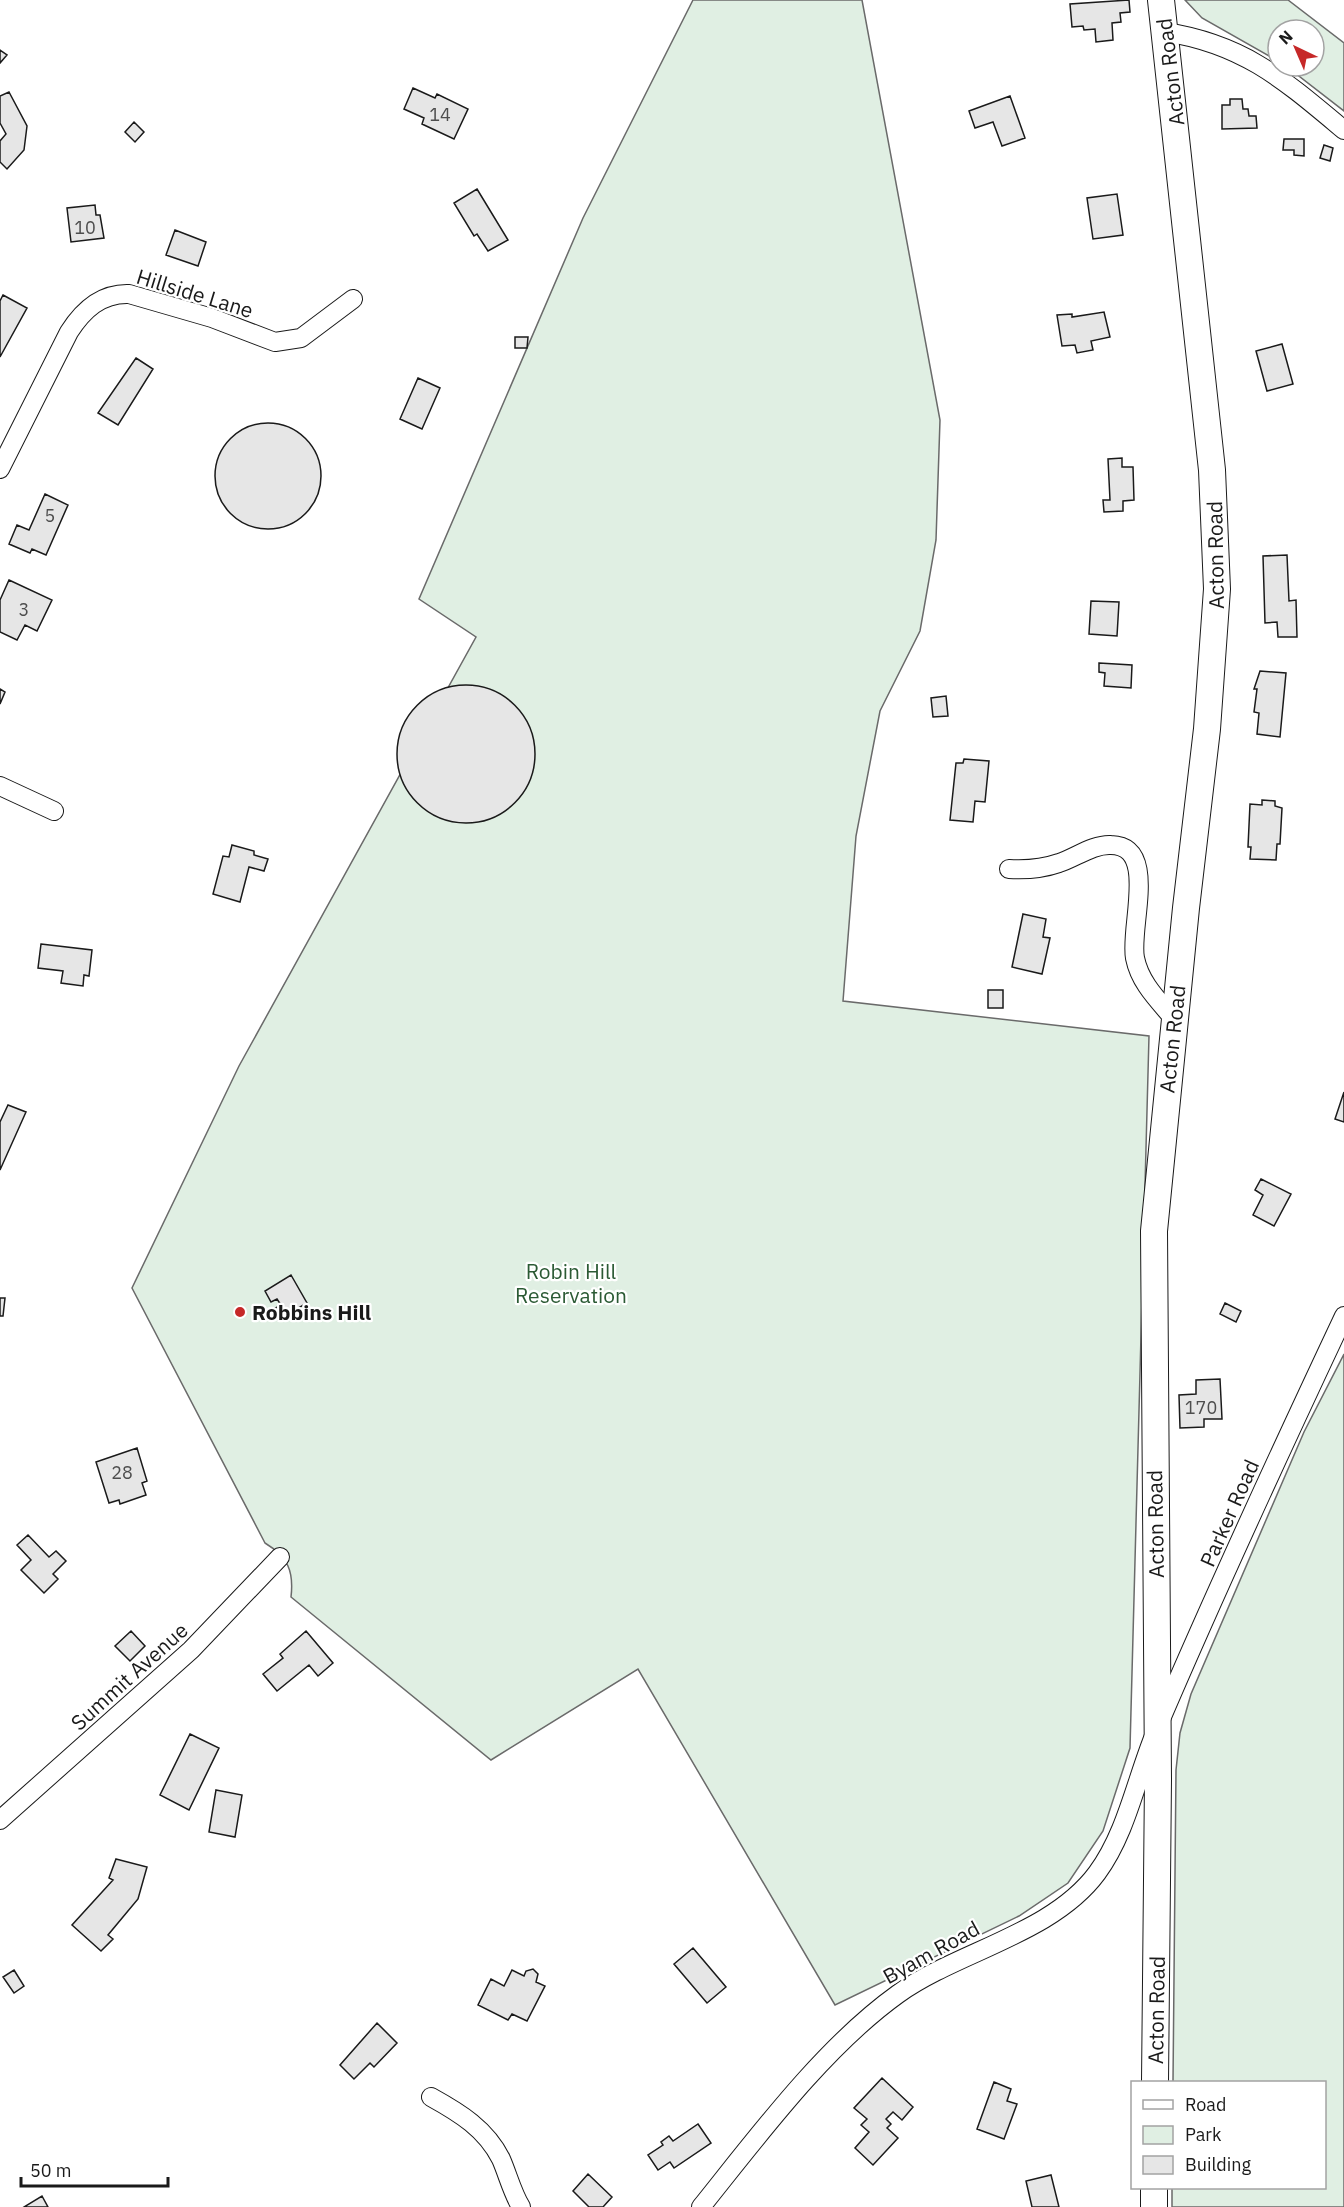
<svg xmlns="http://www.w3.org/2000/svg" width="1344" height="2207" viewBox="0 0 1344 2207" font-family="'IBM Plex Sans',sans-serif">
  <rect width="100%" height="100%" fill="#fff"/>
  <path fill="#e0efe3" stroke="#6a6a6a" stroke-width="1.5" d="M 693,0 L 862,0 L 940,420 L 936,540 L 920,631 L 880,711 L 856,836 L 843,1001 L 1149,1036 L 1130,1748 L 1103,1831 L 1068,1883 L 1019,1916 L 835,2005 L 638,1669 L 491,1760 L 291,1597 C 294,1571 288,1557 265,1543 L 132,1288 L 239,1066 L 476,637 L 419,599 L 583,218 Z
    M 1185,0 L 1288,0 L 1344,43 L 1344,111 L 1286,66 L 1314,66 L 1314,30 L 1278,30 L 1278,61 L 1202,18 Z
    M 1344,1354 L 1344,2207 L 1172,2207 L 1172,2188 L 1324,2188 L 1324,2082 L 1173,2082 L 1176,1770 L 1180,1733 L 1191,1694 L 1304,1432 Z"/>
  <path fill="#e6e6e6" stroke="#1a1a1a" stroke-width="1.5" d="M 1129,0 L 1130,12 L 1120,13 L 1121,22 L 1112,23 L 1113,40 L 1096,42 L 1095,29 L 1084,30 L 1083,26 L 1072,27 L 1070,4 Z
    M 0,50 L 7,55 L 0,63 Z
    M 413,88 L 435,98 L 437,94 L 468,109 L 454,139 L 422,124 L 424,118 L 404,109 Z
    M 9,92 L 27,126 L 24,150 L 7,169 L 0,162 L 0,141 L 6,134 L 0,123 L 0,96 Z
    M 1010,96 L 1025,138 L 1002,146 L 993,122 L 975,128 L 969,111 Z
    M 1230,99 L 1242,99 L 1243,109 L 1248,109 L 1249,116 L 1256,116 L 1257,128 L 1222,129 L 1222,105 L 1230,105 Z
    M 134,122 L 144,132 L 135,142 L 125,132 Z
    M 1284,139 L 1304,139 L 1304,156 L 1294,155 L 1294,150 L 1283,150 Z
    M 1324,145 L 1333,148 L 1330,161 L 1320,158 Z
    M 477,189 L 508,240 L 488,251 L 477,234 L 474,236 L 454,203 Z
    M 1117,194 L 1123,235 L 1093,239 L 1087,198 Z
    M 95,205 L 96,215 L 100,215 L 104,238 L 71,242 L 67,208 Z
    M 175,230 L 206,242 L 198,266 L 166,255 Z
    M 3,295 L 27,308 L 0,357 L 0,301 Z
    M 1104,312 L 1110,337 L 1091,341 L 1093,350 L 1077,353 L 1075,345 L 1062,346 L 1057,315 L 1072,314 L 1072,317 Z
    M 515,337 L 528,337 L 527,348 L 515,348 Z
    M 1282,344 L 1293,384 L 1267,391 L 1256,351 Z
    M 136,358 L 153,369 L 118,425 L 98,413 Z
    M 418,378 L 440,388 L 422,429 L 400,419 Z
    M215 476a53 53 0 1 1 106 0a53 53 0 1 1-106 0Z
    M 1122,458 L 1122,467 L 1133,467 L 1134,500 L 1123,501 L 1123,511 L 1104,512 L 1103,500 L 1110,500 L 1108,459 Z
    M 45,494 L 68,505 L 46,555 L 32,549 L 30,553 L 9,544 L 17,525 L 29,530 Z
    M 1287,555 L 1289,601 L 1296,600 L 1297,637 L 1278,637 L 1277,622 L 1265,623 L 1263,556 Z
    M 9,580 L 52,600 L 37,631 L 25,625 L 17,640 L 0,632 L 0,600 Z
    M 1091,601 L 1119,602 L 1117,636 L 1089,634 Z
    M 1099,663 L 1132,665 L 1131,688 L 1104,686 L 1105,673 L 1099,672 Z
    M 1260,671 L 1286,673 L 1280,737 L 1257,734 L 1259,713 L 1254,712 L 1257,689 L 1254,689 Z
    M397 754a69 69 0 1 1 138 0a69 69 0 1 1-138 0Z
    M 0,689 L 5,692 L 0,704 Z
    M 946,696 L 948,716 L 933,717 L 931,698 Z
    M 964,759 L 989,761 L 985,802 L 975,801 L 973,822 L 950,820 L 956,763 L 963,763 Z
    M 1262,800 L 1275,801 L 1275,806 L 1282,808 L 1280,844 L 1277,844 L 1276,860 L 1250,859 L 1251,847 L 1248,847 L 1250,804 L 1262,805 Z
    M 232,845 L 254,851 L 254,855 L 268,859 L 264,871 L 249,867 L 240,902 L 213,894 L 223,856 L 229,857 Z
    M 1023,914 L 1046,919 L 1043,937 L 1050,938 L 1042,974 L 1012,967 Z
    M 41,944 L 92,950 L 89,976 L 84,975 L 83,986 L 61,983 L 63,971 L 38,968 Z
    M 988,990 L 1003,990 L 1003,1008 L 988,1008 Z
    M 1344,1092 L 1344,1122 L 1335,1119 Z
    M 8,1105 L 26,1112 L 0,1170 L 0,1122 Z
    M 1261,1179 L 1291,1194 L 1274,1226 L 1253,1215 L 1263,1195 L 1255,1190 Z
    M 291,1275 L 307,1303 L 278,1320 L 272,1310 L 281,1305 L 277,1299 L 271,1302 L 265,1291 Z
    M 0,1298 L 5,1298 L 3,1316 L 0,1316 Z
    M 1225,1303 L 1241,1311 L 1236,1322 L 1220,1314 Z
    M 1220,1379 L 1222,1419 L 1204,1419 L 1204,1427 L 1180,1428 L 1179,1395 L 1196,1394 L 1196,1380 Z
    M 137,1448 L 147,1481 L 142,1483 L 146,1495 L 120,1504 L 119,1500 L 109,1503 L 96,1462 Z
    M 28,1535 L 49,1557 L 56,1551 L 66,1561 L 53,1574 L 58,1579 L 44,1593 L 21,1570 L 31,1560 L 17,1545 Z
    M 131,1631 L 145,1646 L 130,1661 L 115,1646 Z
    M 306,1631 L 333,1663 L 318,1676 L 309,1665 L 277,1691 L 263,1674 L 283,1658 L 280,1654 Z
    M 190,1734 L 219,1748 L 189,1810 L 160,1795 Z
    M 216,1790 L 242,1795 L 235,1837 L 209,1832 Z
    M 116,1859 L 147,1867 L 138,1899 L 108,1935 L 113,1939 L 101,1951 L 72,1925 L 113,1880 L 109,1878 Z
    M 693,1948 L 726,1987 L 707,2003 L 674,1964 Z
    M 533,1969 L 538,1974 L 536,1982 L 545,1986 L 527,2021 L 512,2014 L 508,2020 L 478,2005 L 491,1979 L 504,1986 L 512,1970 L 524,1976 L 526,1971 Z
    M 14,1970 L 24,1986 L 14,1993 L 3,1977 Z
    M 377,2023 L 397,2043 L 374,2067 L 370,2063 L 354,2079 L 340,2065 Z
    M 882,2078 L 913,2107 L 902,2120 L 893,2112 L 886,2119 L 891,2124 L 887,2128 L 898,2138 L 873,2165 L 855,2148 L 869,2132 L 861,2125 L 867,2119 L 854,2108 Z
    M 994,2082 L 1011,2089 L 1007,2101 L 1017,2104 L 1004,2139 L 977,2129 Z
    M 698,2124 L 711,2143 L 674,2168 L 670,2162 L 658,2170 L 648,2155 L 663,2145 L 661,2142 L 669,2136 L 673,2141 Z
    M 588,2174 L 612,2197 L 603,2207 L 589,2207 L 573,2191 Z
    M 1051,2175 L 1059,2207 L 1032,2207 L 1026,2181 Z
    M 42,2196 L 48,2207 L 24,2207 Z"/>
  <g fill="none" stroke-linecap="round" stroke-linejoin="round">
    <defs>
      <path id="street" d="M 1165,32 C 1244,44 1284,80 1344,130
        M 0,469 L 69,332 C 83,310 101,293 129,294 L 212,318 L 275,342 L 301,338 L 353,299
        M 0,786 L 54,811
        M 1009,869 C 1026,870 1042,869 1059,863 C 1075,858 1093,844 1111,845 C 1159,846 1129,927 1135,958 C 1140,983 1158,1000 1174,1019
        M 0,1820 L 191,1650 L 280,1557
        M 431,2097 C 460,2113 486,2129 501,2159 C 508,2175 512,2192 521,2207
        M 701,2207 C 758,2136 824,2047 898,1994 C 958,1951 1052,1934 1097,1873 C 1128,1831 1137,1774 1158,1726 C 1217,1588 1280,1452 1344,1316"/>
      <path id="secondary" d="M 1155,2082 L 1158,1779 L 1154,1231 L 1186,908 L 1207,729 L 1217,589 L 1212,470 L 1161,0
        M 1154,2207 L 1154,2188"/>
    </defs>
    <use href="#street" stroke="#1a1a1a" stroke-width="20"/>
    <use href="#secondary" stroke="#1a1a1a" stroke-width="28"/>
    <use href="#street" stroke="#fff" stroke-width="18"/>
    <use href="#secondary" stroke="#fff" stroke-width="26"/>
  </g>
  <circle fill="#c62828" stroke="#fff" stroke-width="2" cx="240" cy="1312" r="6"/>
  <g text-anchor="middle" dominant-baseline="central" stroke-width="4.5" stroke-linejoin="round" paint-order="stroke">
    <g font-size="18" fill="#4d4d4d">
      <text x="440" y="114">14</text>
      <text x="85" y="227">10</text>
      <text x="50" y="515">5</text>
      <text x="24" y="609">3</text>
      <text x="1201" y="1407">170</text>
      <text x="122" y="1472">28</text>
    </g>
    <g font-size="21" fill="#1a1a1a" stroke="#fff">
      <text transform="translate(1170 72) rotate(-97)">Acton Road</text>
      <text transform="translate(195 293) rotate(17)">Hillside Lane</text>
      <text transform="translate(1215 555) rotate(-91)">Acton Road</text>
      <text transform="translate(1172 1039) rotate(-84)">Acton Road</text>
      <text transform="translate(1229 1513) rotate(-66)">Parker Road</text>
      <text transform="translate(1155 1524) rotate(-91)">Acton Road</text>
      <text transform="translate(129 1676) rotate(-42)">Summit Avenue</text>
      <text transform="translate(931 1952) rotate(-29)">Byam Road</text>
      <text transform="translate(1156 2010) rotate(-89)">Acton Road</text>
    </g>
    <g font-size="21" fill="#2b5a34" stroke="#fff">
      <text x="571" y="1271">Robin Hill<tspan x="571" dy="24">Reservation</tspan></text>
    </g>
    <g font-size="21" font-weight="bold" fill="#1a1a1a" stroke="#fff" text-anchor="start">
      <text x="252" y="1312">Robbins Hill</text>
    </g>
  </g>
  <rect x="1131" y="2081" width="195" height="108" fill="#ffffff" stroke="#a3a3a3" stroke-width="1.5"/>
  <rect x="1143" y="2100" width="30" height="9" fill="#ffffff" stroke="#a3a3a3" stroke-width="1.5"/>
  <text x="1185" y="2111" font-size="18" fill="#1a1a1a">Road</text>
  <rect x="1143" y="2126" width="30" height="18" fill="#e0efe3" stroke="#a3a3a3" stroke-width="1.5"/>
  <text x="1185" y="2141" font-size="18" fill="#1a1a1a">Park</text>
  <rect x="1143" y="2156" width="30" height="18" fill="#e6e6e6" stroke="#a3a3a3" stroke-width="1.5"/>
  <text x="1185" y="2171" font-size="18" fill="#1a1a1a">Building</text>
  <g transform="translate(1296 48) rotate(316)"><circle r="28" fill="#ffffff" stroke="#a3a3a3" stroke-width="1.5"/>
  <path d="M0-4.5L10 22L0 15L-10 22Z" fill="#c62828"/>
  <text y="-9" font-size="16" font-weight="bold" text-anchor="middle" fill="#1a1a1a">N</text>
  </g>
  <path d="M21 2177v9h147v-9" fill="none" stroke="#1a1a1a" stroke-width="3"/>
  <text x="30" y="2177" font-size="18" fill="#1a1a1a" stroke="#ffffff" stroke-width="4.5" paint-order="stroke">50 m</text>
</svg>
